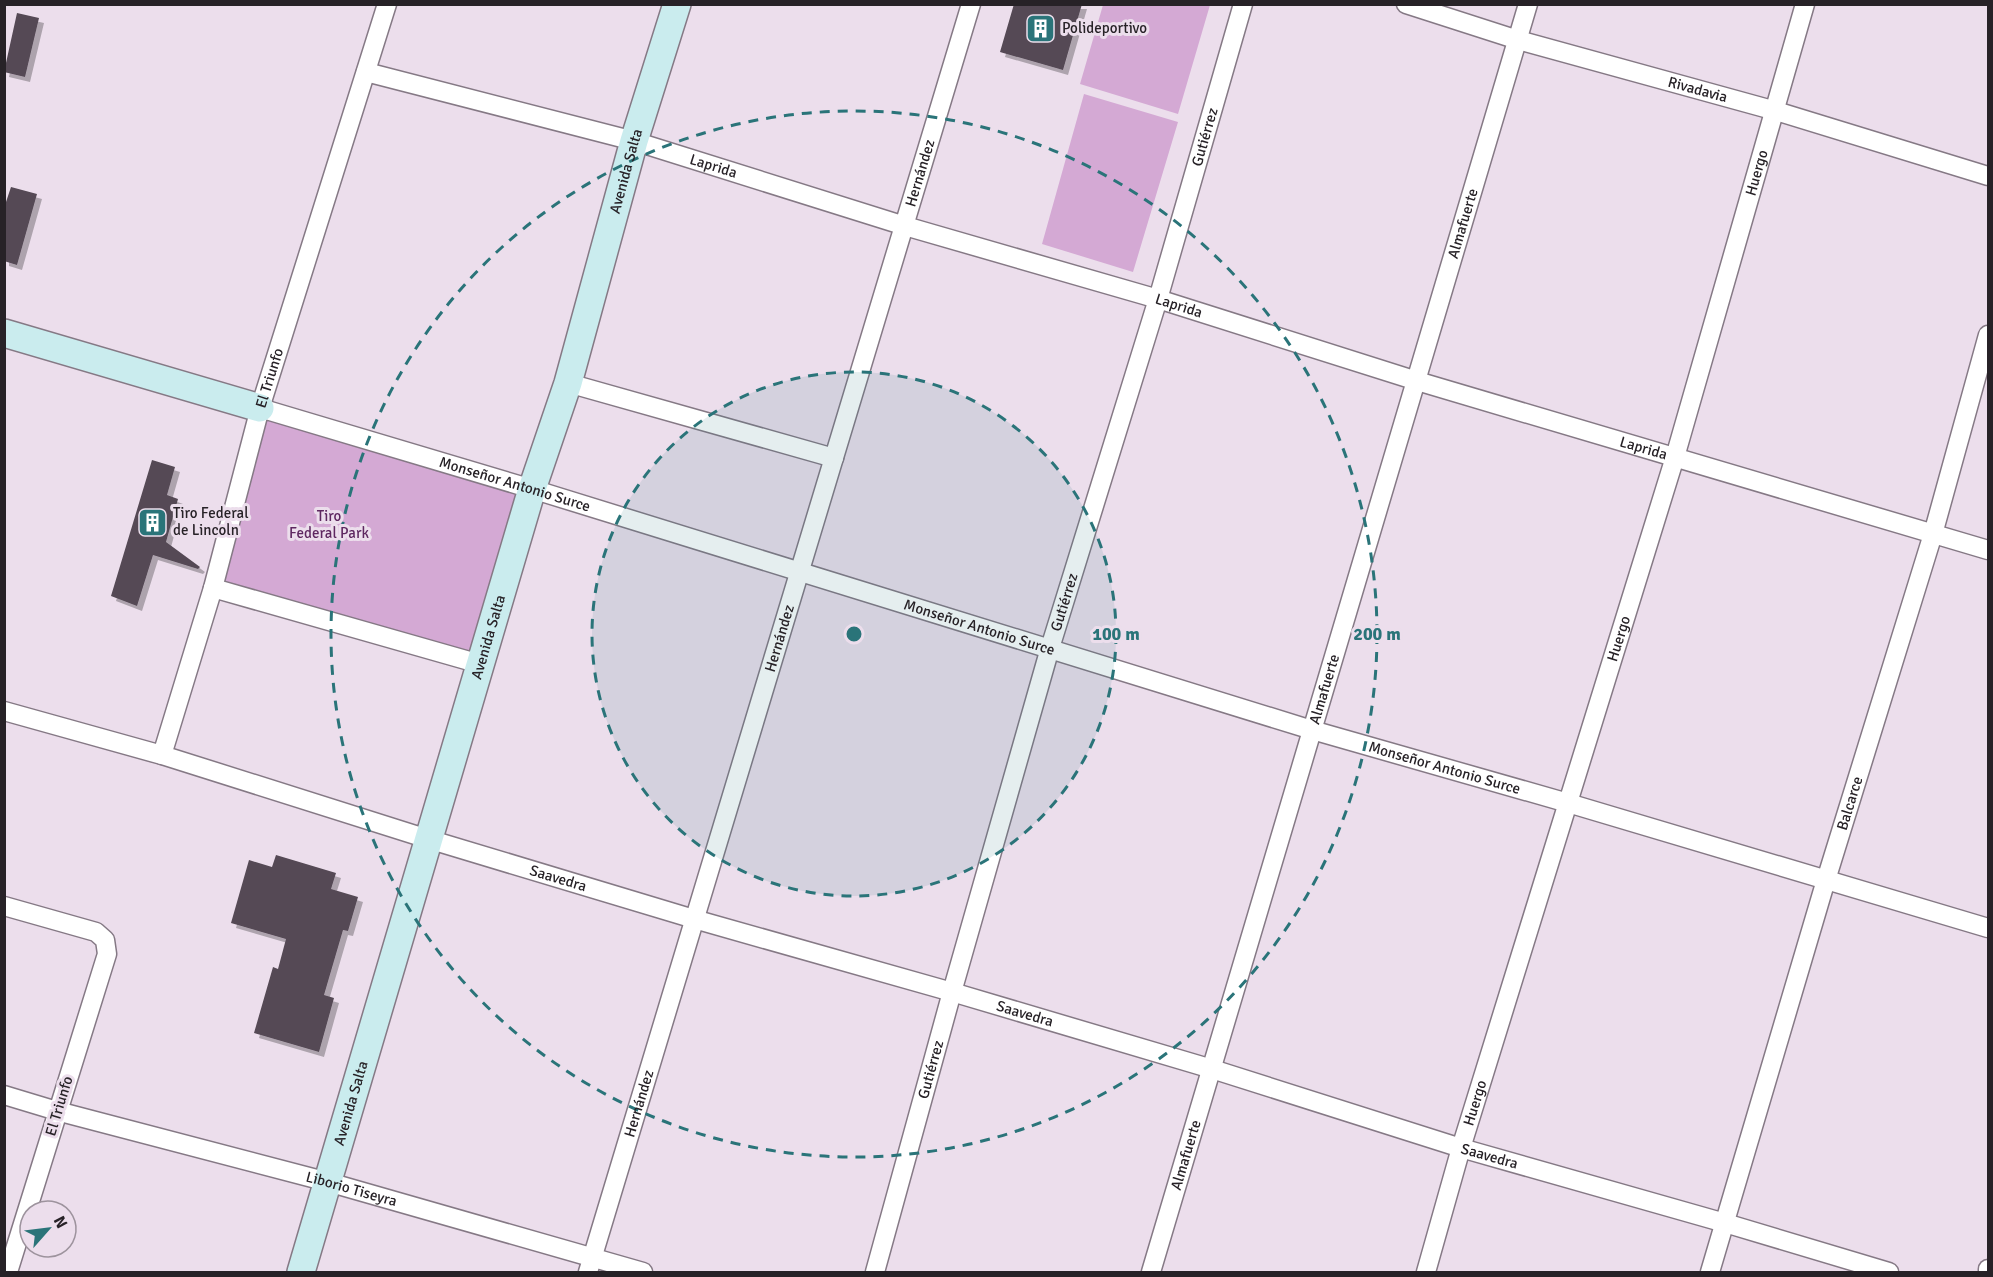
<svg xmlns="http://www.w3.org/2000/svg" width="1993" height="1277" viewBox="0 0 1993 1277" font-family="Signika,sans-serif">
  <defs>
    <filter id="shadow"><feDropShadow dx="5" dy="5" stdDeviation="0" flood-color="#0004"/></filter>
  </defs>
  <rect width="100%" height="100%" fill="#ecdeec"/>
  <path fill="#d4a9d4" d="M 1103,5 L 1210,5 L 1178,114 L 1080,84 Z
    M 1084,94 L 1178,122 L 1133,272 L 1042,244 Z
    M 260,408 L 532,489 L 480,664 L 213,588 Z"/>
  <path fill="#544954" filter="url(#shadow)" d="M 1014,4 L 1082,4 L 1063,70 L 1000,52 Z
    M 17,13 L 39,18 L 25,77 L 4,72 Z
    M 11,187 L 37,194 L 17,265 L 4,261 L 4,208 Z
    M 152,460 L 175,467 L 167,495 L 178,499 L 166,542 L 200,567 L 198,569 L 153,555 L 137,606 L 111,596 Z
    M 276,855 L 336,873 L 331,889 L 358,897 L 348,931 L 343,930 L 324,995 L 334,998 L 319,1052 L 254,1033 L 273,967 L 278,969 L 286,939 L 231,923 L 249,860 L 272,867 Z"/>
  <g fill="none" stroke-linecap="round" stroke-linejoin="round">
    <defs>
      <g id="street">
        <path id="s1" d="M 1406,4 L 1518,40 L 1776,111 L 1988,176"/>
        <path id="s2" d="M 366,72 L 634,141 L 905,226 L 1158,299 L 1417,381 L 1988,550"/>
        <path d="M 568,383 L 834,458"/>
        <path id="s3" d="M 260,408 L 532,489 L 1312,730 L 1568,803 L 1988,928"/>
        <path d="M 213,588 L 480,664"/>
        <path id="s4" d="M 4,711 L 162,755 L 428,839 L 694,919 L 952,992 L 1212,1069 L 1461,1148 L 1725,1223 L 1889,1272"/>
        <path id="s5" d="M 162,755 L 213,588 L 260,408 L 387,4"/>
        <path d="M 4,906 L 96,932 L 105,940 L 107,954 L 8,1272"/>
        <path id="s6" d="M 4,1095 L 57,1111 L 328,1182 L 643,1272"/>
        <path id="s7" d="M 588,1272 L 971,4"/>
        <path id="s8" d="M 875,1272 L 952,992 L 1050,648 L 1158,299 L 1243,4"/>
        <path id="s9" d="M 1151,1272 L 1528,4"/>
        <path id="s10" d="M 1426,1272 L 1461,1148 L 1675,457 L 1805,4"/>
        <path id="s11" d="M 1710,1272 L 1826,880 L 1933,534 L 1988,335"/>
        <path d="M 1988,1272 L 1988,1269"/>
      </g>
      <g id="secondary">
        <path d="M 4,333 L 260,408"/>
        <path id="s12" d="M 301,1272 L 532,489 L 568,383 L 634,141 L 677,4"/>
      </g>
    </defs>
    <use href="#street" stroke="#857985" stroke-width="21"/>
    <use href="#secondary" stroke="#857985" stroke-width="30"/>
    <use href="#street" stroke="#fff" stroke-width="18"/>
    <use href="#secondary" stroke="#caecee" stroke-width="27"/>
  </g>
  <circle cx="854" cy="634" r="262" fill="#2a7479" fill-opacity=".12"/>
  <g fill="none" stroke="#2a7479" stroke-width="3" stroke-dasharray="10 8">
    <circle cx="854" cy="634" r="262"/>
    <circle cx="854" cy="634" r="523"/>
  </g>
  <defs>
    <symbol id="building-square" viewBox="-11 -11 22 22"><rect x="-9" y="-9" width="18" height="18" rx="4" fill="#2a7479" stroke="#ecdeec"/><path d="M-4-6H4V6H1V3H-1V6H-4ZM-2.5-4.3h1.7v1.8h-1.7ZM.8-4.3h1.7v1.8H.8ZM-2.5-1h1.7V.8h-1.7ZM.8-1h1.7V.8H.8Z" fill="#fff"/></symbol>
  </defs>
  <g fill-rule="evenodd">
    <use href="#building-square" x="1024" y="12" width="33" height="33"/>
    <use href="#building-square" x="136" y="506" width="33" height="33"/>
  </g>
  <g text-anchor="middle" dominant-baseline="central" stroke-width="6" stroke-linejoin="round" paint-order="stroke">
    <g font-size="15" fill="#272227" stroke="#ecdeec" text-anchor="start">
      <text x="1062" y="28">Polideportivo</text>
      <text x="173" y="513">Tiro Federal<tspan x="173" dy="17">de Lincoln</tspan></text>
    </g>
    <g font-size="15" fill="#272227" stroke="#ecdeec">
      <text stroke="none"><textPath href="#s1" startOffset="304">Rivadavia</textPath></text>
      <text stroke="none"><textPath href="#s8" startOffset="1182">Gutiérrez</textPath></text>
      <text stroke="none"><textPath href="#s2" startOffset="360">Laprida</textPath></text>
      <text stroke="none"><textPath href="#s12" startOffset="1148">Avenida Salta</textPath></text>
      <text stroke="none"><textPath href="#s7" startOffset="1148">Hernández</textPath></text>
      <text stroke="none"><textPath href="#s10" startOffset="1148">Huergo</textPath></text>
      <text stroke="none"><textPath href="#s9" startOffset="1094">Almafuerte</textPath></text>
      <text stroke="none"><textPath href="#s2" startOffset="846">Laprida</textPath></text>
      <text stroke="none"><textPath href="#s5" startOffset="392">El Triunfo</textPath></text>
      <text stroke="none"><textPath href="#s2" startOffset="1332">Laprida</textPath></text>
      <text stroke="none"><textPath href="#s3" startOffset="266">Monseñor Antonio Surce</textPath></text>
      <text stroke="none"><textPath href="#s8" startOffset="696">Gutiérrez</textPath></text>
      <text stroke="none"><textPath href="#s3" startOffset="752">Monseñor Antonio Surce</textPath></text>
      <text stroke="none"><textPath href="#s12" startOffset="662">Avenida Salta</textPath></text>
      <text stroke="none"><textPath href="#s7" startOffset="662">Hernández</textPath></text>
      <text stroke="none"><textPath href="#s10" startOffset="662">Huergo</textPath></text>
      <text stroke="none"><textPath href="#s9" startOffset="608">Almafuerte</textPath></text>
      <text stroke="none"><textPath href="#s3" startOffset="1238">Monseñor Antonio Surce</textPath></text>
      <text stroke="none"><textPath href="#s11" startOffset="489">Balcarce</textPath></text>
      <text stroke="none"><textPath href="#s4" startOffset="579">Saavedra</textPath></text>
      <text stroke="none"><textPath href="#s4" startOffset="1065">Saavedra</textPath></text>
      <text stroke="none"><textPath href="#s8" startOffset="210">Gutiérrez</textPath></text>
      <text stroke="none"><textPath href="#s12" startOffset="176">Avenida Salta</textPath></text>
      <text stroke="none"><textPath href="#s7" startOffset="176">Hernández</textPath></text>
      <text stroke="none"><textPath href="#s10" startOffset="176">Huergo</textPath></text>
      <text transform="translate(59 1106) rotate(-73)">El Triunfo</text>
      <text stroke="none"><textPath href="#s9" startOffset="122">Almafuerte</textPath></text>
      <text stroke="none"><textPath href="#s4" startOffset="1551">Saavedra</textPath></text>
      <text stroke="none"><textPath href="#s6" startOffset="360">Liborio Tiseyra</textPath></text>
    </g>
    <g font-size="15" fill="#5e2760" stroke="#ecdeec">
      <text x="329" y="516">Tiro<tspan x="329" dy="17">Federal Park</tspan></text>
    </g>
  </g>
  <circle cx="854" cy="634" r="9" fill="#2a7479" stroke="#ecdeec" stroke-width="3"/>
  <g font-size="18" text-anchor="middle" font-weight="bold" fill="#2a7479" stroke="#ecdeec" stroke-width="6" stroke-linejoin="round" paint-order="stroke">
    <text x="1116" y="640">100 m</text>
    <text x="1377" y="640">200 m</text>
  </g>
  <rect width="1993" height="1277" fill="none" stroke="#272227" stroke-width="12"/>
  <g transform="translate(48 1229) rotate(62)"><circle r="28" fill="#ecdeec" stroke="#9d939d" stroke-width="1.5"/>
  <path d="M0-4.5L10 22L0 15L-10 22Z" fill="#2a7479"/>
  <text y="-9" font-size="16" font-weight="bold" text-anchor="middle" fill="#272227">N</text>
  </g>
</svg>
